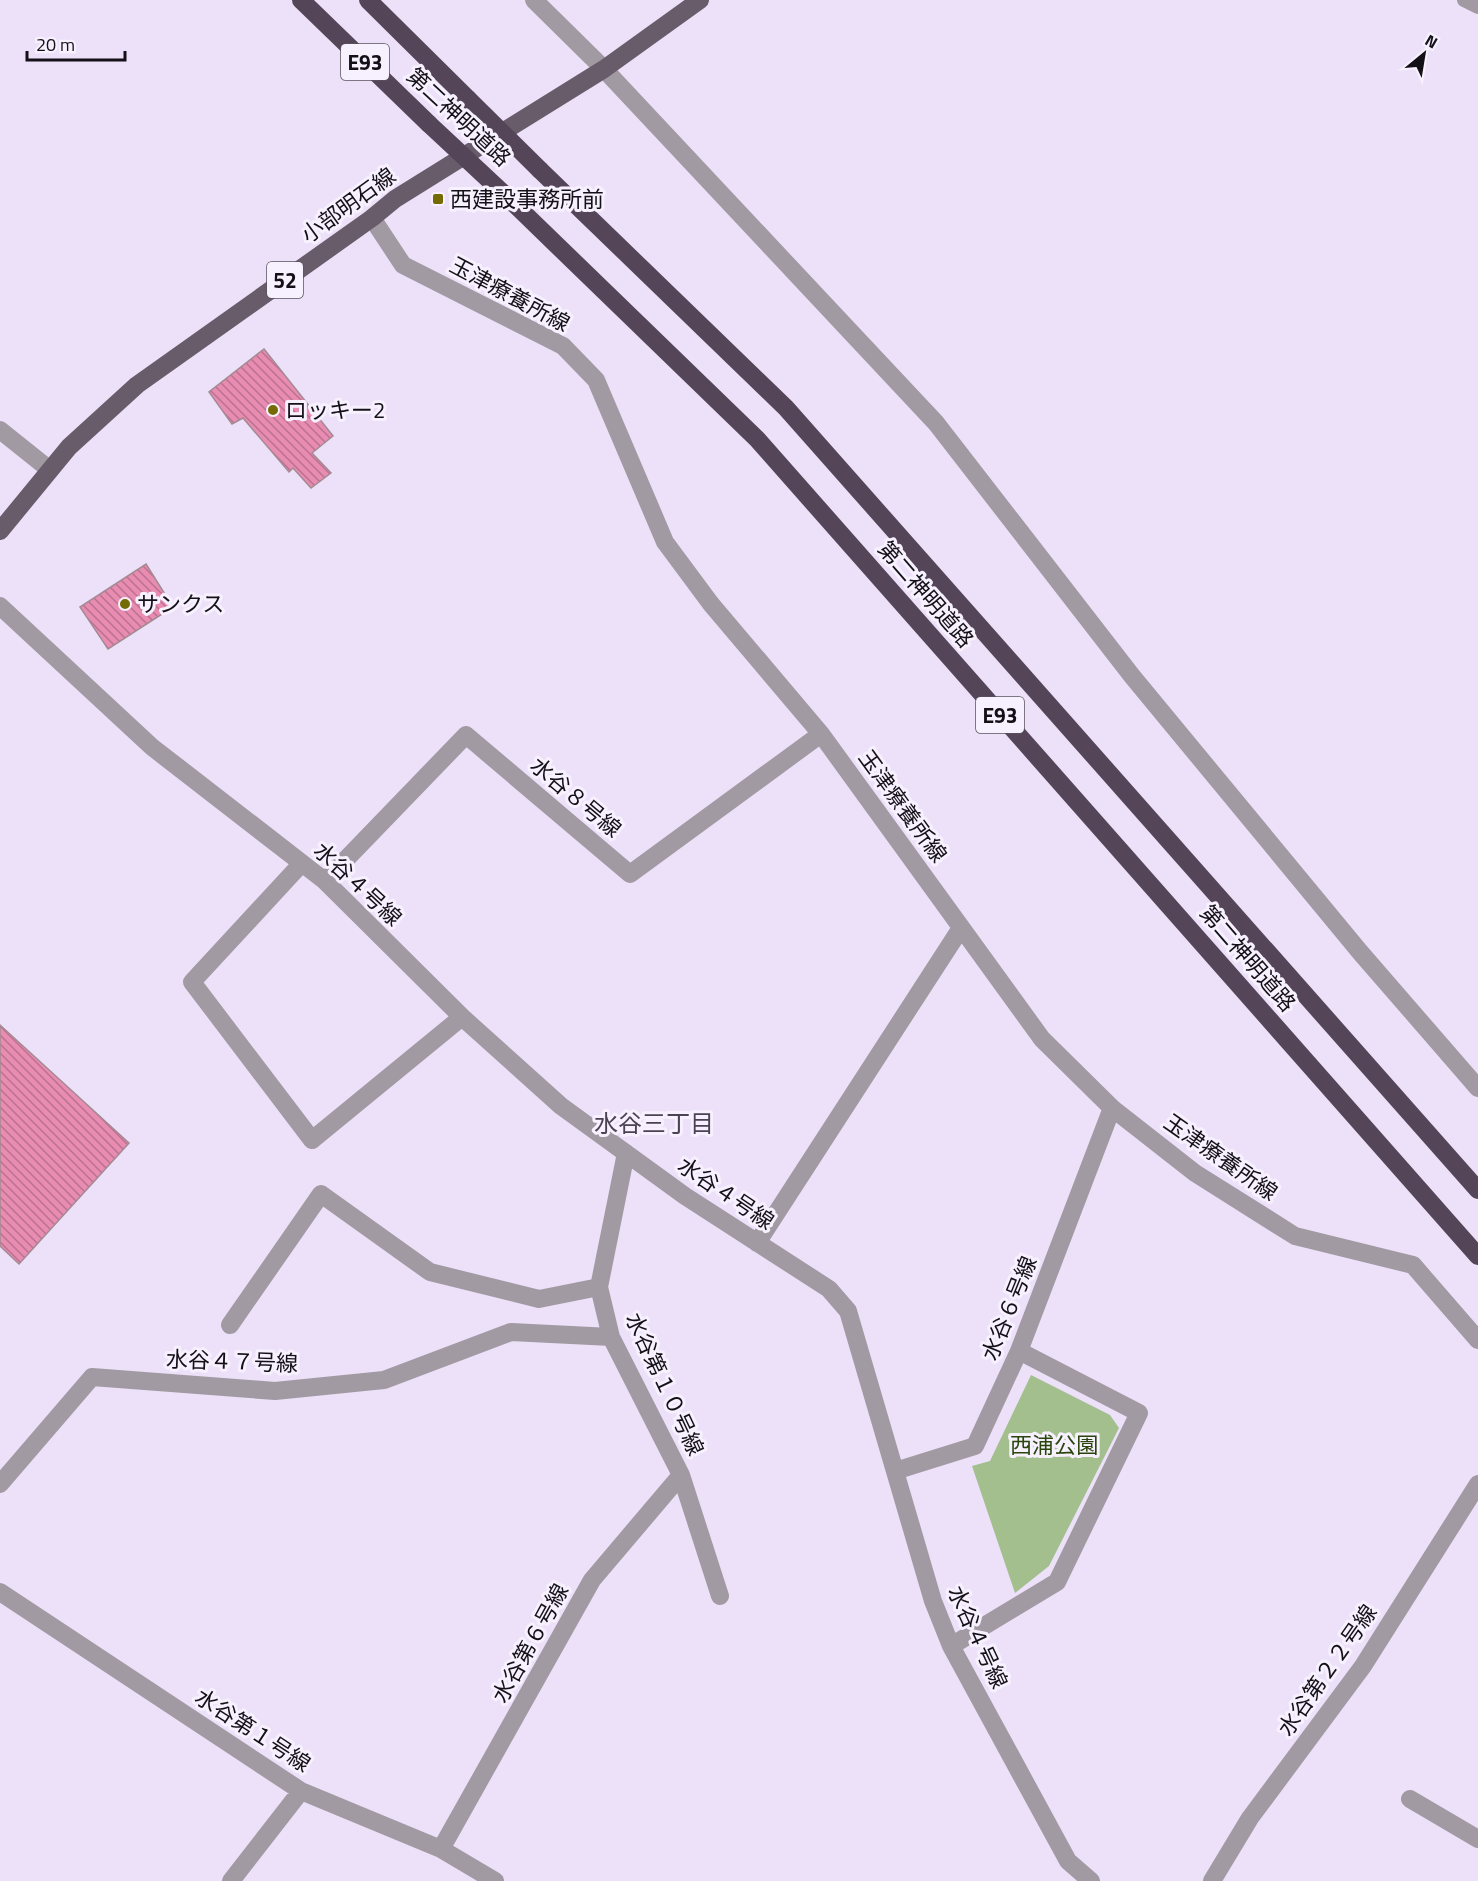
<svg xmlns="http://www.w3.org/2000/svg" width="1478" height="1881" viewBox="0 0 1478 1881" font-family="'Titillium Web','Noto Sans JP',sans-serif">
  <defs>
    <pattern id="building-back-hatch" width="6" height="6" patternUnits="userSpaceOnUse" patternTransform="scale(1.5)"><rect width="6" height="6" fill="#e88cb1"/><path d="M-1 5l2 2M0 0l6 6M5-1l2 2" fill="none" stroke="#bb718f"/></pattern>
  </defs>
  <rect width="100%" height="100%" fill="#ece1f8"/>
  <path fill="#a3bf8e" d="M 1031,1375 L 1110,1415 L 1119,1428 L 1049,1566 L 1015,1593 L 972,1466 L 990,1461 Z"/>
  <path fill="url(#building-back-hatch)" stroke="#a48a93" stroke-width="1.5" d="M 264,349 L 333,436 L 312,453 L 331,473 L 311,488 L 293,468 L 289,472 L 243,418 L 232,424 L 209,392 Z
    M 146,564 L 173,607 L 108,649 L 80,607 Z
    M 0,1025 L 129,1143 L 19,1264 L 0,1246 Z"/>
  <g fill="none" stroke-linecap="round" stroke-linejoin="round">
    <path stroke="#a19aa3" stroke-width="14" d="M 1464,0 L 1478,7"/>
    <path stroke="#a19aa3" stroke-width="18" d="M 372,218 L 403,265 L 563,346 L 596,380 L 665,542 L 711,604 L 821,734 L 1042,1039 L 1112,1108 L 1195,1173 L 1295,1236 L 1413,1265 L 1478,1340
      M 0,430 L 50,470
      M 0,606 L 152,747 L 325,881 L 462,1017 L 561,1106 L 685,1196 L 829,1289 L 848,1311 L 933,1601 L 951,1646 L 1068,1861 L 1091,1881
      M 302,863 L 192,982 L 312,1140 L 462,1017
      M 325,881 L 466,735 L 630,874 L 821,734
      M 626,1153 L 599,1287 L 611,1337 L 681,1475 L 720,1596
      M 757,1243 L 961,928
      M 230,1325 L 321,1194 L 430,1272 L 539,1299 L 599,1287
      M 895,1471 L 975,1446 L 1019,1351 L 1112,1108
      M 0,1484 L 92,1377 L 275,1391 L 384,1380 L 511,1332 L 611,1337
      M 0,1592 L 301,1791 L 441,1849 L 495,1881
      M 951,1646 L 1057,1582 L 1139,1413 L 1019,1351
      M 1410,1799 L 1478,1839
      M 441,1849 L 592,1580 L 681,1475
      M 231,1881 L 301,1791
      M 1212,1881 L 1250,1818 L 1363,1666 L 1478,1484"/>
    <path stroke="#a19aa3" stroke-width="18" d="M 534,0 L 604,69 L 936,423 L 1132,676 L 1360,952 L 1478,1088"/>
    <path stroke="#685c6b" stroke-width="18" d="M 0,531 L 69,447 L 137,385 L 372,218 L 395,199 L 604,69 L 700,0"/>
    <path stroke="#544658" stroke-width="18" d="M 301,0 L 429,124
      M 368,0 L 468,99
      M 540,170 L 786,408 L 1478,1190
      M 503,193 L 757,439 L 1478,1256"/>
    <path stroke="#544658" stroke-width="18" d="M 468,99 L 540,170
      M 429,124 L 503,193"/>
  </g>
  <g fill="#756b05" stroke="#f7f0fe" stroke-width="2">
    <rect x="432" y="193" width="12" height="12" rx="3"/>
    <circle cx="273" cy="410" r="6"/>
    <circle cx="125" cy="604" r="6"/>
  </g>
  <g text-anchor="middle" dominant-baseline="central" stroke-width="6" stroke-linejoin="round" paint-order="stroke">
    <g fill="#f7f0fe" stroke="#58535c" stroke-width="1.5">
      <rect x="341" y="44" width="48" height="36" rx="4.5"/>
      <rect x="267" y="262" width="36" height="36" rx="4.5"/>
      <rect x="976" y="697" width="48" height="36" rx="4.5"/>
    </g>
    <g font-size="21" font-weight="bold" fill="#141017">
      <text x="365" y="62">E93</text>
      <text x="285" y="280">52</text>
      <text x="1000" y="715">E93</text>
    </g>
    <g font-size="22" fill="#141017" stroke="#f7f0fe">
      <text transform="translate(459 117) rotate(43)">第二神明道路</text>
      <text transform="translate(348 205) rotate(-36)">小部明石線</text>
      <text transform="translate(510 294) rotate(28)">玉津療養所線</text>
      <text transform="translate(926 594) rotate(49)">第二神明道路</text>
      <text transform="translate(576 797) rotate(40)">水谷８号線</text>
      <text transform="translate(903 806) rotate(54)">玉津療養所線</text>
      <text transform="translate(358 884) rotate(43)">水谷４号線</text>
      <text transform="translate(1248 958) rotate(49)">第二神明道路</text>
      <text transform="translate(1221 1157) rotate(35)">玉津療養所線</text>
      <text transform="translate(726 1193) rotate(34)">水谷４号線</text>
      <text transform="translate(1009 1308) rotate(-68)">水谷６号線</text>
      <text transform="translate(232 1361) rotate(2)">水谷４７号線</text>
      <text transform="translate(665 1384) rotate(65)">水谷第１０号線</text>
      <text transform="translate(978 1637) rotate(65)">水谷４号線</text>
      <text transform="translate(530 1643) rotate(-61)">水谷第６号線</text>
      <text transform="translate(1327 1670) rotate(-55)">水谷第２２号線</text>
      <text transform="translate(253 1730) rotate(33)">水谷第１号線</text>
    </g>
    <g font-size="22" fill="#141017" stroke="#f7f0fe" text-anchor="start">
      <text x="450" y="199">西建設事務所前</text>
      <text x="285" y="410">ロッキー2</text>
      <text x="137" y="604">サンクス</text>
    </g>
    <g font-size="22" fill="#29450b" stroke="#f7f0fe">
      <text x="1054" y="1445">西浦公園</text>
    </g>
    <g font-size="24" fill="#4b4254" stroke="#f7f0fe">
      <text x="654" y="1123">水谷三丁目</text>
    </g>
  </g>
  <g transform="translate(1424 54) rotate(30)" stroke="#f7f0fe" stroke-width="4.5" paint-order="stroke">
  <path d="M0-4.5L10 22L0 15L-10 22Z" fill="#141017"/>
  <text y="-9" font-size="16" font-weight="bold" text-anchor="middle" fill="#141017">N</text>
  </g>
  <path d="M27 51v9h98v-9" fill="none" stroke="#141017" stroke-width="3"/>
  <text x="36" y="51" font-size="18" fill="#141017" stroke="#f7f0fe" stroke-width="4.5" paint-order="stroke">20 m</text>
</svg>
